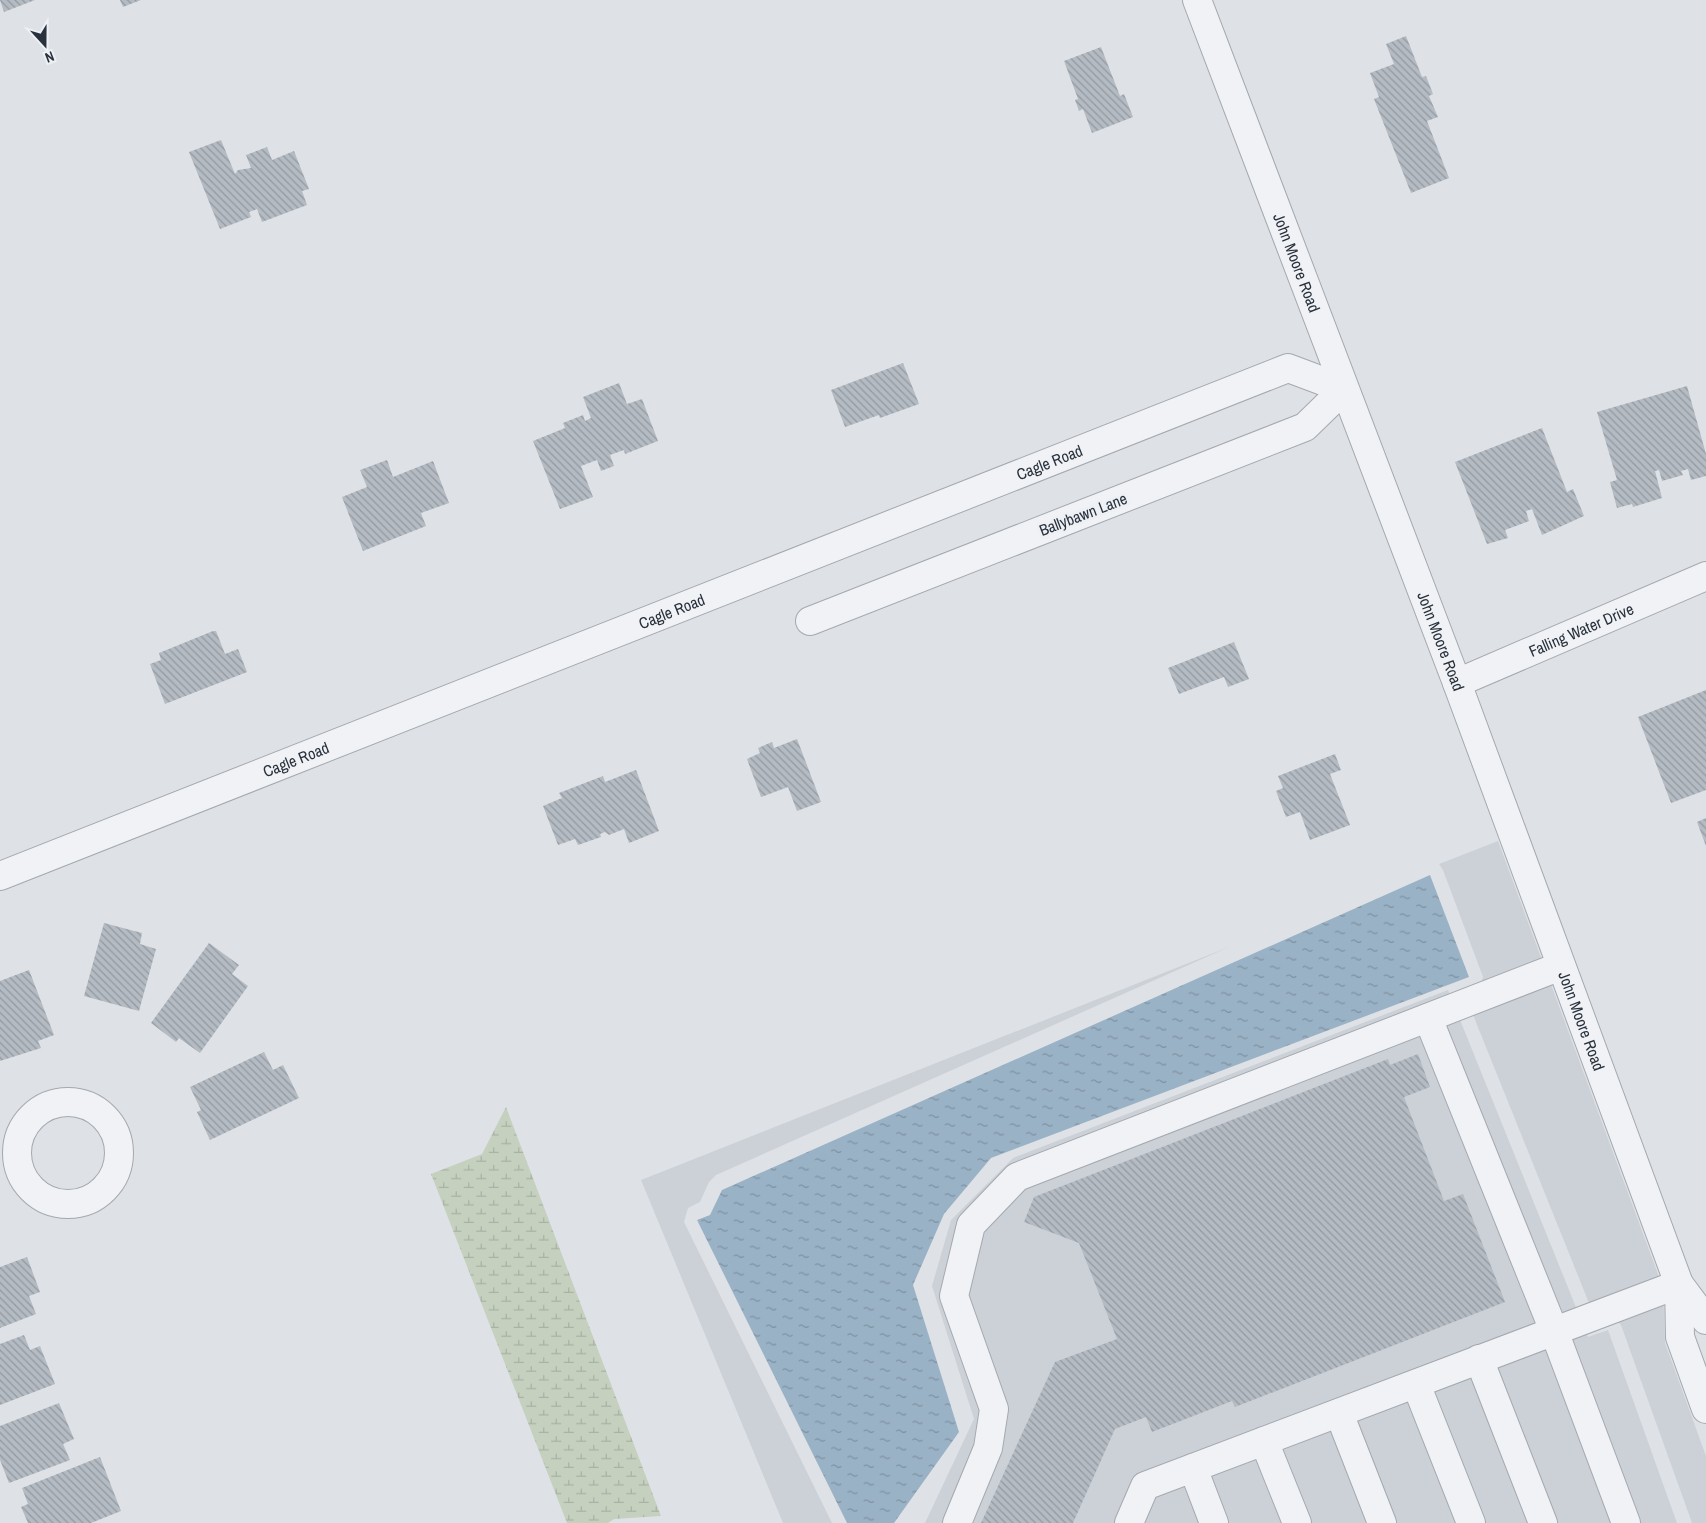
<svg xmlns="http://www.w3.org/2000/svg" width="1706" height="1523" viewBox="0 0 1706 1523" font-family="'Archivo Narrow',sans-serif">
  <defs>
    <pattern id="wetland-marsh" width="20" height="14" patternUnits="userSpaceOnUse" patternTransform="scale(1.25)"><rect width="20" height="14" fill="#c5d0bf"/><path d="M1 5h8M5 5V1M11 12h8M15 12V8" fill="none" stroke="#a9b3a5"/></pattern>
    <pattern id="water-ripples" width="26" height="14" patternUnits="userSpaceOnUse" patternTransform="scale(1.25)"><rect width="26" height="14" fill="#9ab2c5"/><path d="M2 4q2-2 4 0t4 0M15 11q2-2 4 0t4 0" fill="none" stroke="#7e91a1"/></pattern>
    <pattern id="building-back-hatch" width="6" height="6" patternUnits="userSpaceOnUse" patternTransform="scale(1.25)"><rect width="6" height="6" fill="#b5bbc3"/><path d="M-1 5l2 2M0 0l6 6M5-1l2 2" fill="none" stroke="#9399a0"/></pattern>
  </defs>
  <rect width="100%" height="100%" fill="#dee2e6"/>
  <path fill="#ccd1d8" d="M 1498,841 L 1659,1277 L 1663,1289 L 1665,1343 L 1706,1456 L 1706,1523 L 1692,1523 L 1621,1325 L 1615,1318 L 1595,1318 L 1465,995 L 1478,989 L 1483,977 L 1443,870 L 1439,864 Z
    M 1229,947 L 716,1175 L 709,1182 L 700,1202 L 688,1208 L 684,1222 L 832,1523 L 783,1523 L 641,1180 Z
    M 1448,990 L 1588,1337 L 1608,1330 L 1677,1523 L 925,1523 L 974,1419 L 932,1286 L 951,1220 L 1013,1158 Z"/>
  <path fill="url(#wetland-marsh)" d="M 506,1107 L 661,1516 L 614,1519 L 608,1523 L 567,1523 L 431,1174 L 482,1154 Z"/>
  <path fill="url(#water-ripples)" d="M 1430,875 L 1469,977 L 991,1158 L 944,1214 L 913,1285 L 959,1432 L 894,1523 L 847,1523 L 697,1220 L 710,1215 L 722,1190 Z"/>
  <path fill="url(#building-back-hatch)" d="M 0,0 L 35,0 L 4,12 Z
    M 120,0 L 141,0 L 123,7 Z
    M 1406,36 L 1422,77 L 1426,76 L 1433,94 L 1429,96 L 1438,117 L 1427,121 L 1449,178 L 1411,193 L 1374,99 L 1379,97 L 1370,73 L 1394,64 L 1386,44 Z
    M 1101,47 L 1120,96 L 1124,94 L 1133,117 L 1092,133 L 1083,109 L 1079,111 L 1075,100 L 1078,99 L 1064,61 Z
    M 221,140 L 235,174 L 238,170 L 251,168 L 246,155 L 267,147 L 272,160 L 294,151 L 309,189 L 302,191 L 307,205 L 262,222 L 257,209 L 249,212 L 251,217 L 220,229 L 189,152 Z
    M 903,363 L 919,404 L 880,418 L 879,415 L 845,427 L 831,390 Z
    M 619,383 L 627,404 L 642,399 L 658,441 L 625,454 L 624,450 L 610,455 L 614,466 L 601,471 L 597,460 L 581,466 L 593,497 L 560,509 L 533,441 L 565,428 L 563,423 L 583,415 L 585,421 L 591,418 L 583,397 Z
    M 1687,386 L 1706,454 L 1706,476 L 1691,480 L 1688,469 L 1681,471 L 1683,475 L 1662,481 L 1659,470 L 1655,471 L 1662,498 L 1633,507 L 1632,504 L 1617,508 L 1610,482 L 1617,480 L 1597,412 Z
    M 1542,428 L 1567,492 L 1573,489 L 1584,516 L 1542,535 L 1532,509 L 1526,511 L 1529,521 L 1505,530 L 1508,538 L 1487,544 L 1455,462 Z
    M 387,460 L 393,477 L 433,461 L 449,503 L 421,513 L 426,526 L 363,551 L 342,497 L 367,487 L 360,470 Z
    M 213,631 L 216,631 L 225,654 L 238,649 L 247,672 L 165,704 L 150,664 L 161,660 L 159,653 Z
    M 1234,642 L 1249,679 L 1228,687 L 1224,677 L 1179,694 L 1168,668 Z
    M 1706,690 L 1706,790 L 1671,803 L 1638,717 Z
    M 797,739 L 821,802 L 797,811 L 788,787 L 761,797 L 747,759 L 760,753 L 758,748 L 772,742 L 774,748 Z
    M 1335,754 L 1341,770 L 1330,774 L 1350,825 L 1310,840 L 1300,812 L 1286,817 L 1276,791 L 1283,788 L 1278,776 Z
    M 636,770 L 659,831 L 629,843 L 624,829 L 609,835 L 605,832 L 600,834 L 601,837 L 578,845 L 575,839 L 558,845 L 543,806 L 562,798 L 559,793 L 603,776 L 605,782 Z
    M 1706,818 L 1706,846 L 1697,822 Z
    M 104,923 L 142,933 L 140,944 L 156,949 L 139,1011 L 84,996 Z
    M 209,943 L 239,965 L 232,974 L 248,986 L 200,1053 L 179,1038 L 176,1042 L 151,1023 Z
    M 29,970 L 54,1035 L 38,1041 L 41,1048 L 0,1061 L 0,981 Z
    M 264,1052 L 273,1070 L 283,1065 L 299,1098 L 210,1140 L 197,1112 L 201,1110 L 190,1087 Z
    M 1418,1054 L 1430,1087 L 1404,1097 L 1444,1201 L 1463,1194 L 1505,1302 L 1235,1407 L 1232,1401 L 1152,1432 L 1146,1417 L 1115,1429 L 1073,1523 L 981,1523 L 1055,1362 L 1117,1339 L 1079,1243 L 1024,1222 L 1034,1197 L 1388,1059 L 1390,1065 Z
    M 27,1257 L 40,1292 L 29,1296 L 36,1314 L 0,1328 L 0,1267 Z
    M 24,1335 L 30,1350 L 40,1346 L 55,1384 L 0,1405 L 0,1344 Z
    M 59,1403 L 74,1439 L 63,1444 L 70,1460 L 9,1483 L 0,1460 L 0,1426 Z
    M 100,1457 L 121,1511 L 91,1523 L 28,1523 L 21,1507 L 28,1504 L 22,1488 Z"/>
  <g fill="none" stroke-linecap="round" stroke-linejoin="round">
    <defs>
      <g id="minor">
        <path id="s1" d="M 1197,0 L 1457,683 L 1679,1284 L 1706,1320"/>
        <path id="s2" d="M 1457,683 L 1706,576"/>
        <path id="s3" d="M 0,876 L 1288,368 L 1344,389 L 1305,427 L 810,621"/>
        <path d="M 1428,1018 L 1554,1331 L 1626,1523"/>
        <circle cx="68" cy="1153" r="51"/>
        <path d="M 1679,1284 L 1680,1337 L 1706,1409"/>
        <path d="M 1479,1359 L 1543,1523"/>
        <path d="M 1416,1384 L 1471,1523"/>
        <path d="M 1339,1413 L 1382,1523"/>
        <path d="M 1264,1441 L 1297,1523"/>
        <path d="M 1193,1468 L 1214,1523"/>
        <path d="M 957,1523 L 988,1448 L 994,1409 L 954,1296 L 971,1225 L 1017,1177 L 1561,966"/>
        <path d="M 1129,1523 L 1145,1486 L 1679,1284"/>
      </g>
    </defs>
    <use href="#minor" stroke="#a4a9b0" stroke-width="30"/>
    <use href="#minor" stroke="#f0f2f5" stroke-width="28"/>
  </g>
  <g text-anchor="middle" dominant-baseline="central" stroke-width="5" stroke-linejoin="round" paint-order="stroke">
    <g font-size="16" fill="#28313c" stroke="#edf0f4">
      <text stroke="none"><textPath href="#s1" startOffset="281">John Moore Road</textPath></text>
      <text stroke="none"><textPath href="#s3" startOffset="1128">Cagle Road</textPath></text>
      <text transform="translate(1083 514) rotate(-21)">Ballybawn Lane</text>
      <text stroke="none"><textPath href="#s3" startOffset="722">Cagle Road</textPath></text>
      <text stroke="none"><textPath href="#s2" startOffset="135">Falling Water Drive</textPath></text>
      <text stroke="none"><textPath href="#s1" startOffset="686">John Moore Road</textPath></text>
      <text stroke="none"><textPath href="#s3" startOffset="318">Cagle Road</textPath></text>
      <text stroke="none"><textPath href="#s1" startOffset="1091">John Moore Road</textPath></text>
    </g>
  </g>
  <g transform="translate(45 45) rotate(159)" stroke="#edf0f4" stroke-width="4" paint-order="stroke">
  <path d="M0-4L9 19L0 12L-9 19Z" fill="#28313c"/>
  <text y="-8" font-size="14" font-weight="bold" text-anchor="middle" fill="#28313c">N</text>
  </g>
</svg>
